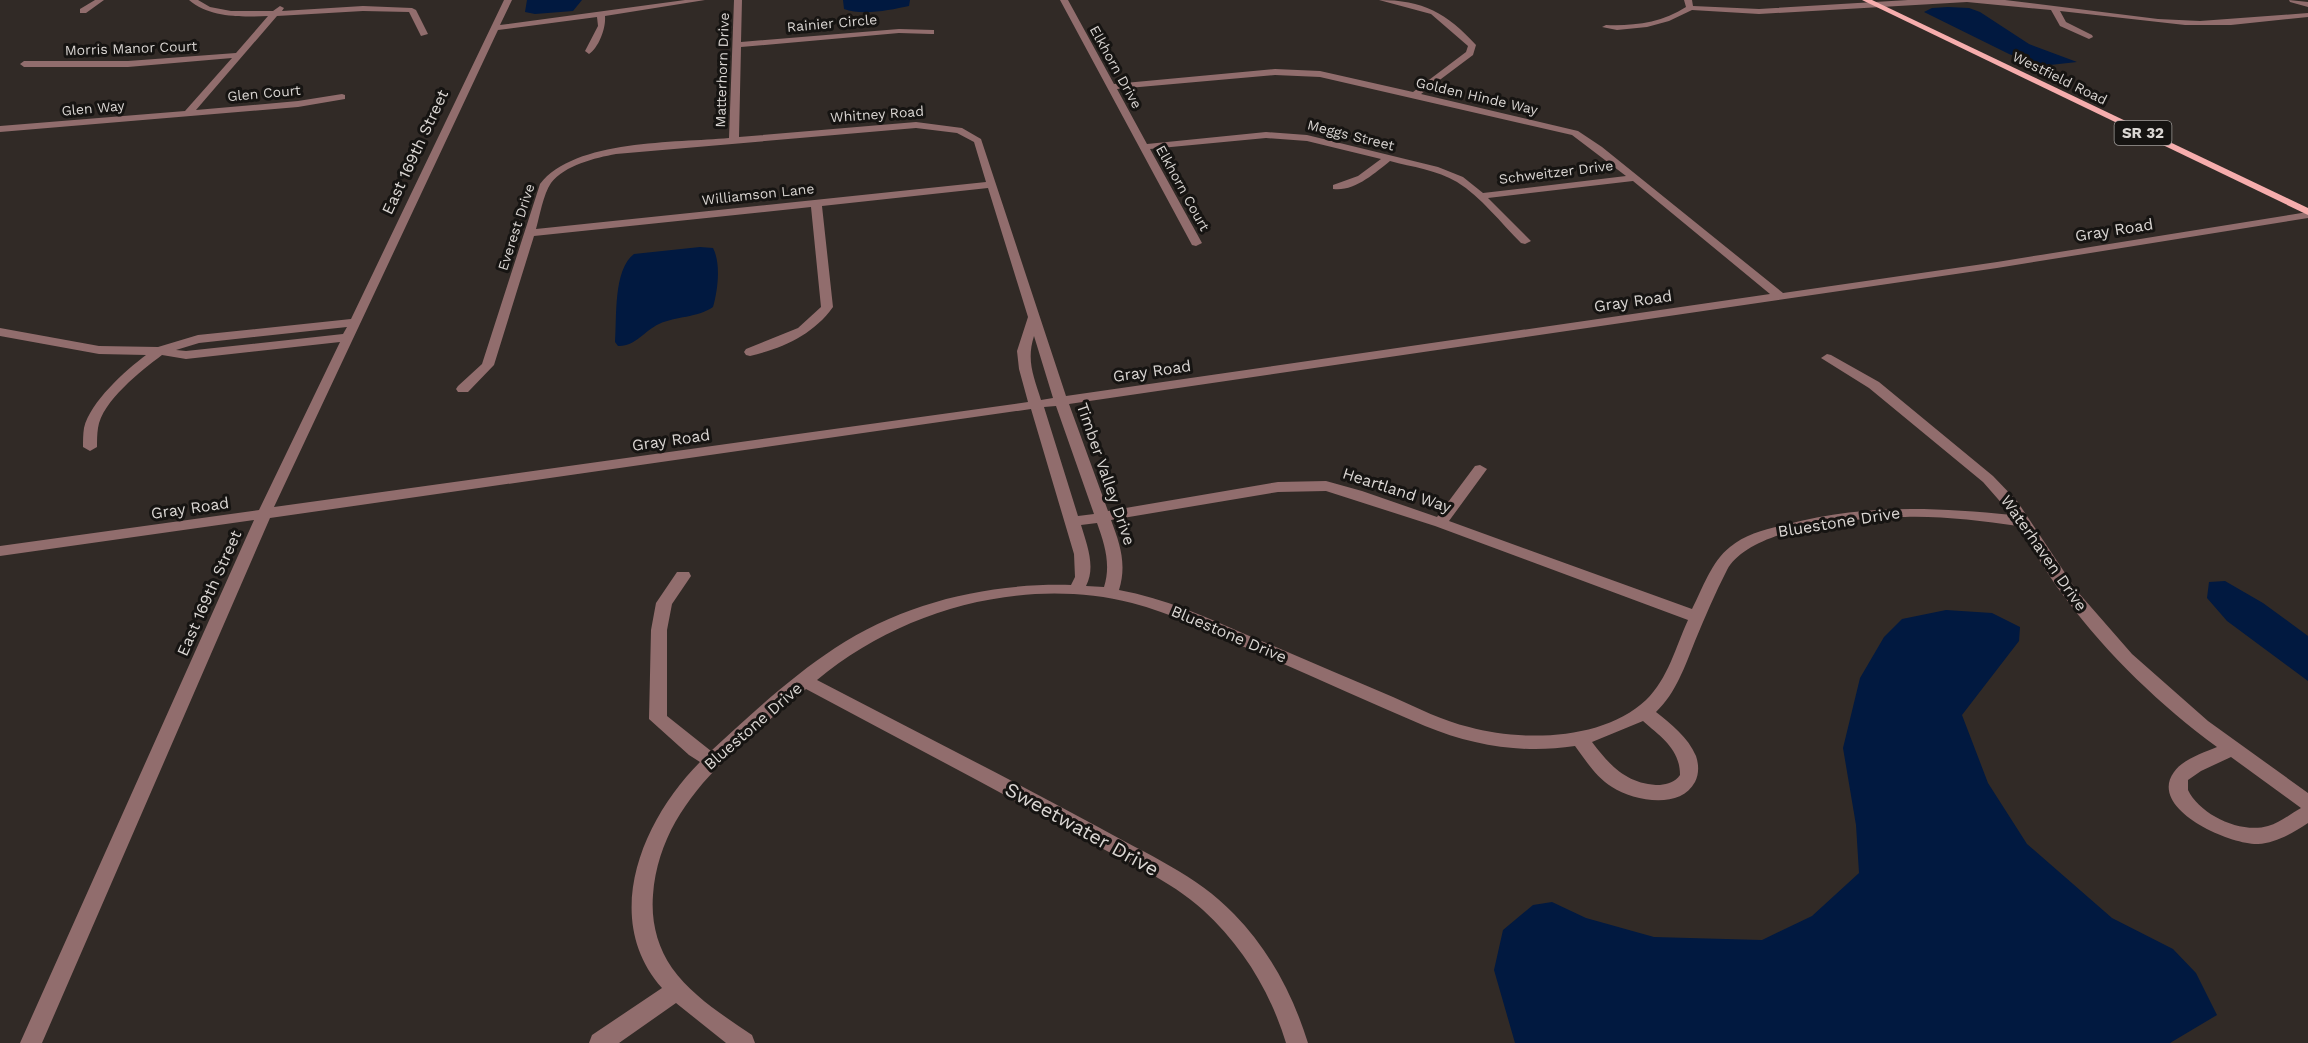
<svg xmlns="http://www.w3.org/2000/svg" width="2308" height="1043" viewBox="0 0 2308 1043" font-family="'Work Sans',sans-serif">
  <rect width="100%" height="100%" fill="#312a26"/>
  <path fill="#011940" d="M 527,0 L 582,0 L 573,11 L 535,14 L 525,12 Z
    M 843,0 L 910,0 L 909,6 C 890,10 863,16 844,9 Z
    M 1948,7 L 1969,8 L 1980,12 L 2029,44 L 2077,62 L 2050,65 L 2033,63 L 2009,54 L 1924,12 L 1932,8 Z
    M 700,247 L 713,248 C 721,263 718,290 713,307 C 697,318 676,316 659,324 C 644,331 635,347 618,346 L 615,342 C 617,317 613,270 634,254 Z
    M 2225,581 L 2263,603 L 2308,636 L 2308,681 L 2227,621 L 2207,598 L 2209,582 Z
    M 1946,610 L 1992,613 L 2020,627 L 2019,641 L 1962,715 L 1988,783 L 2027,844 L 2112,918 L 2173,949 L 2196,973 L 2217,1015 L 2170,1043 L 1515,1043 L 1494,970 L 1503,930 L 1533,905 L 1552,902 L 1586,918 L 1654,937 L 1762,940 L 1812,916 L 1859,873 L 1856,825 L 1843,748 L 1860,678 L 1884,637 L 1902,619 Z"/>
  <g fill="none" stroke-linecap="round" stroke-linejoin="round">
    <path fill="#916d6d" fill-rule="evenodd" d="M 95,0 L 104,0 L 86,13 L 80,13 L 80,9 Z
      M 189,0 L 198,0 L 210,7 L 231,11 L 273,11 L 280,6 L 284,8 L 282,11 L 363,6 L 412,8 L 416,10 L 428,34 L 421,36 L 409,12 L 363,11 L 277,16 L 196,110 L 298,101 L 342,94 L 345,95 L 345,99 L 298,107 L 0,132 L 0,126 L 185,111 L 232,58 L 128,67 L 24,67 L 20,64 L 24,61 L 128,61 L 236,53 L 268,16 C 242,17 210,18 189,0 Z
      M 504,0 L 512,0 L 500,25 L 685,0 L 705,0 L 605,16 C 606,28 599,47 589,54 L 585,51 L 598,26 L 597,17 L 498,30 L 274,507 L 1028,402 L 1019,369 L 1017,351 L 1028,317 L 988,188 L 822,206 L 833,307 C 813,335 783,348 750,356 L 746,355 L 744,352 L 746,349 L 798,328 L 821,307 L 811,207 L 534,236 L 494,365 L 468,392 L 458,392 L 456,389 L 458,386 L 482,364 L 540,184 C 575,139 676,143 729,138 L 734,0 L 742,0 L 741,42 L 899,29 L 934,30 L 934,34 L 931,34 L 899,33 L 741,47 L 739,137 L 916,122 L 962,128 L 981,139 L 1066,396 L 1770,294 L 1633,181 L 1488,198 L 1531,241 L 1525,244 L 1521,243 C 1501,223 1481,197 1457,182 C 1437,170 1412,167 1390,161 C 1375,173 1354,192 1333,189 L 1333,185 L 1358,176 L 1381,159 L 1307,141 L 1266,138 L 1150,149 L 1202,243 L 1196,246 L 1192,245 L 1060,0 L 1068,0 L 1114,84 L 1275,69 L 1320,71 L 1413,92 L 1466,52 L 1468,46 L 1431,14 L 1379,0 C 1423,0 1447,13 1476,45 L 1473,55 L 1421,94 L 1578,131 L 1602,147 L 1783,293 L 1997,262 L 2308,212 L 2308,218 L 1997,268 L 1069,404 L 1108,511 L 1278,482 L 1326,481 L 1362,491 L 1437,517 L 1475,466 L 1480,465 L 1487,469 L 1449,521 L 1692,609 C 1703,588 1711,562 1730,547 C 1745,534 1766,529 1784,525 C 1863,504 1932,507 2012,515 L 1983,482 L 1869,388 L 1821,358 L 1827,354 L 1831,355 L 1879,382 L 1993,476 L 2017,501 L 2077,591 L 2132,654 L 2208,721 L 2308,793 L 2308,823 C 2293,833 2276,843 2258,844 C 2230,845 2147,809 2174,772 C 2183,759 2203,753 2217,747 C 2161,706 2108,655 2066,599 C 2048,576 2034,550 2018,526 C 1981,521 1943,516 1905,517 C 1860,517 1750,527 1727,570 C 1715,593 1705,617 1695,641 C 1685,666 1676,693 1656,712 C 1671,724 1688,737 1696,756 C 1699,765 1699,774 1695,782 C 1680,810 1634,801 1612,787 C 1596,777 1586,761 1575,746 C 1523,754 1474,746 1425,726 C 1364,700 1303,672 1242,646 C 1206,630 1170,613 1132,603 C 1024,576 902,609 817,680 C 911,729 1006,777 1100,828 C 1146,854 1197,875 1234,914 C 1270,951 1293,995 1308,1043 L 1286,1043 C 1270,991 1243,947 1203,910 C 1170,880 1125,861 1086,840 C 994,788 899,739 806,689 C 740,746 660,801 653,895 C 651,921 657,946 672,968 C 692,996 724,1016 752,1035 L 755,1043 L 726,1043 L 676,1003 L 619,1043 L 589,1043 L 592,1035 L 662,988 C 600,918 643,819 700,762 L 689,755 L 649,719 L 651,630 L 656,603 L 677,572 L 689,572 L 691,576 L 672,604 L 667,630 L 667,716 L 711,751 C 750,715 791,677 835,648 C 905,602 988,583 1071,585 L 1075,577 L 1074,554 L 1031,409 L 270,518 L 42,1043 L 20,1043 L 254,520 L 0,556 L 0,546 L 259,510 L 340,342 L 186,359 L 162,355 C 141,371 102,401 98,428 C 97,434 97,441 97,447 L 90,451 L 83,447 C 83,441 83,434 84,428 C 90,402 126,370 146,355 L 99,354 L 0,336 L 0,328 L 99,346 L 158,347 L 198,335 L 351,319 ZM 1275,75 L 1320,77 L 1572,135 L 1626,176 L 1483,193 L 1463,177 L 1438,167 L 1307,135 L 1266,132 L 1147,144 L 1117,89 ZM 916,128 L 957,133 L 974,142 L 986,182 L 536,229 C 540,215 543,195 551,183 C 565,165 595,158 616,154 ZM 347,327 L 343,334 L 186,351 L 176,350 L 199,343 ZM 1034,336 L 1053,398 L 1041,400 C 1034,377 1026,361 1034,336 ZM 1056,406 L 1094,514 L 1078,516 L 1044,407 ZM 1326,491 L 1435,526 L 1688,620 C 1676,646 1668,679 1646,700 C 1604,740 1523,742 1469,727 C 1443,721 1418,708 1393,697 C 1345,677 1296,655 1247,635 C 1206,617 1164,598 1119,590 C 1127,564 1120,544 1111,520 L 1278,492 ZM 1097,523 C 1105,545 1111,565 1104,587 L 1086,586 C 1096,567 1087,545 1081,525 ZM 1643,721 C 1661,737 1680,749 1680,775 C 1675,782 1668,784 1660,785 C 1628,785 1610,766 1592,742 ZM 2231,757 L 2301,808 C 2290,814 2280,823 2268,826 C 2241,834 2200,815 2188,790 L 2188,780 L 2201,771 Z
      M 1684,0 L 1692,0 L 1693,6 L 1759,9 L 1908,0 L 2005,0 L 2158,19 L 2200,21 L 2308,13 L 2308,17 L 2231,25 L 2185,25 L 2060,11 L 2066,22 L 2092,35 L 2093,37 L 2089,39 L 2060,26 L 2051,10 L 1967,2 L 1759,14 L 1692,10 L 1669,21 L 1647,27 L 1617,30 L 1602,27 L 1606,25 C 1633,26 1662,23 1686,7 Z
      M 2289,0 L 2308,2 L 2308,7 L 2290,2 Z"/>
    <path fill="#f6adad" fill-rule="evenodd" d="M 1862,0 L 1872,0 L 2308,208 L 2308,215 Z"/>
  </g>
  <g text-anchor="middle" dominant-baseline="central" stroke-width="6" stroke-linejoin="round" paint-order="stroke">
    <g font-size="14" fill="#dad6d3" stroke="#161412">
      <text transform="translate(832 23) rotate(-5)">Rainier Circle</text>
      <text transform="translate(131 48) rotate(-2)">Morris Manor Court</text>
      <text transform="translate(1116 67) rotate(61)">Elkhorn Drive</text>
      <text transform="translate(722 70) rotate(-88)">Matterhorn Drive</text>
      <text transform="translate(2060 78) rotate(26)">Westfield Road</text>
      <text transform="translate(264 93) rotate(-5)">Glen Court</text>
      <text transform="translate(1477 96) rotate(13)">Golden Hinde Way</text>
      <text transform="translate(93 108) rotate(-5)">Glen Way</text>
      <text transform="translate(877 114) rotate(-4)">Whitney Road</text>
      <text transform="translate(1351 135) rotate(14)">Meggs Street</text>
      <text transform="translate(1556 172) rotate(-7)">Schweitzer Drive</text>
      <text transform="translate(1183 188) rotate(61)">Elkhorn Court</text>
      <text transform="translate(758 194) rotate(-6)">Williamson Lane</text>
      <text transform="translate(516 227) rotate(-72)">Everest Drive</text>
    </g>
    <rect fill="#161412" stroke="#9f9c99" stroke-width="1.5" x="2114.5" y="121" width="57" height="24" rx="4.5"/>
    <g font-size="15" font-weight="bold" fill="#dad6d3">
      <text x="2143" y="133">SR 32</text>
    </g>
    <g font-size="16" fill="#dad6d3" stroke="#161412">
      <text transform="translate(415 152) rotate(-65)">East 169th Street</text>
      <text transform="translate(2114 230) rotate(-9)">Gray Road</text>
      <text transform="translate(1633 301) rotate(-8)">Gray Road</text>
      <text transform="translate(1152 371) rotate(-8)">Gray Road</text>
      <text transform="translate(671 440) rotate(-8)">Gray Road</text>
      <text transform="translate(1106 474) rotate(71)">Timber Valley Drive</text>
      <text transform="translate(1397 490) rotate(18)">Heartland Way</text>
      <text transform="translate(190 508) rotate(-8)">Gray Road</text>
      <text transform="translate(1839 522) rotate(-9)">Bluestone Drive</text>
      <text transform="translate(2044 553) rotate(55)">Waterhaven Drive</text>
      <text transform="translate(209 593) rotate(-66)">East 169th Street</text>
      <text transform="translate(1229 634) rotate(23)">Bluestone Drive</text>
      <text transform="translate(753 726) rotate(-41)">Bluestone Drive</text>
    </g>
    <g font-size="20" fill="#dad6d3" stroke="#161412">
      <text transform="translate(1082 829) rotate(29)">Sweetwater Drive</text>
    </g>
  </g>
</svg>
